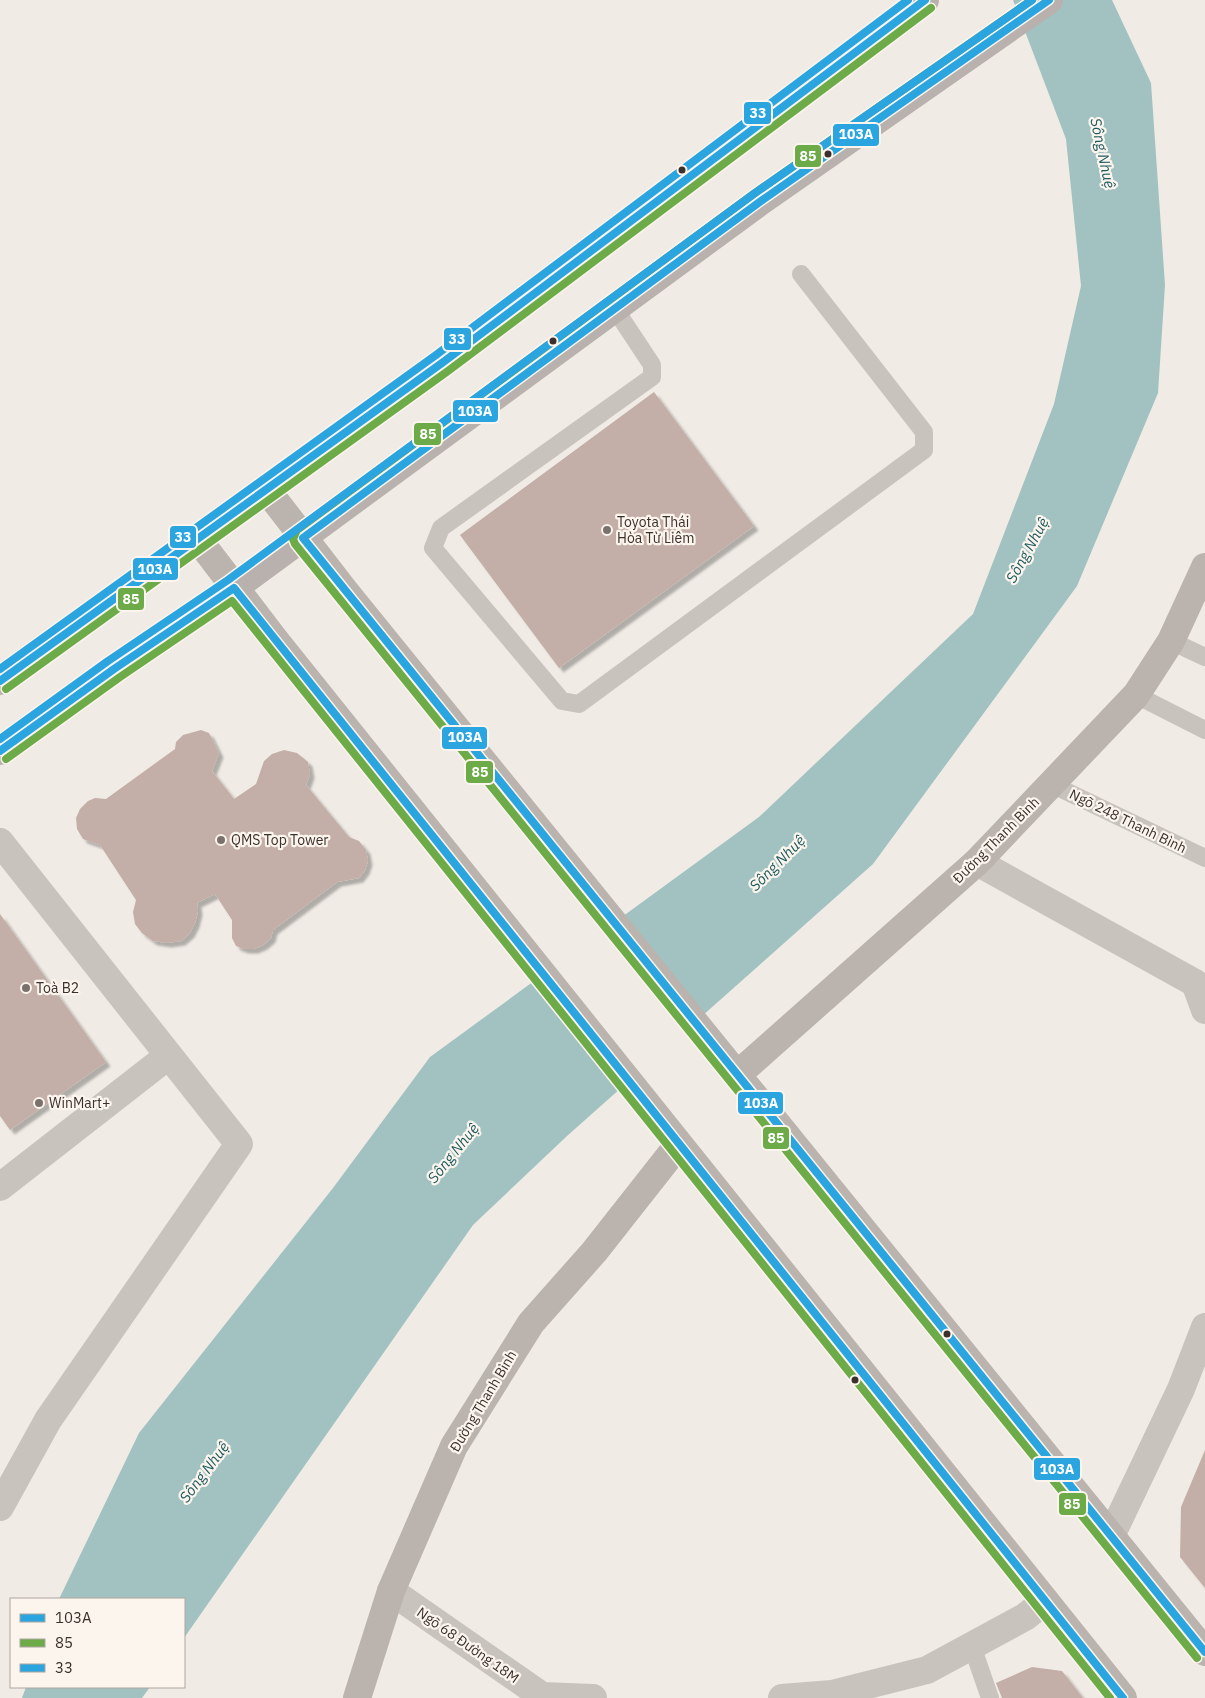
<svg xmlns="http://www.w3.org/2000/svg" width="1205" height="1698" viewBox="0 0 1205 1698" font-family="'IBM Plex Sans',sans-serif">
  <defs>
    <filter id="shadow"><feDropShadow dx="4.5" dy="4.5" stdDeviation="1" flood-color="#0004"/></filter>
  </defs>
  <rect width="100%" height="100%" fill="#f0ebe5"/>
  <path fill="#a1c2c1" d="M 1013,0 L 1112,0 L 1151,83 L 1165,285 L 1158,393 L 1077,586 L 873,864 L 567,1136 L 473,1225 L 184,1638 L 184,1599 L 59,1599 L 139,1433 L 333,1188 L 430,1057 L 759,817 L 973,614 L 1054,404 L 1081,286 L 1066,139 Z
    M 26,1687 L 150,1687 L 142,1698 L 22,1698 Z"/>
  <path fill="#f0ebe5" d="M 613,921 L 696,1024 L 630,1083 L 542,973 Z"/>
  <path fill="#c3afa7" filter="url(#shadow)" d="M 654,392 L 754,526 L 559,668 L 460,535 Z
    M 201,730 L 209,733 L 219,753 L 212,771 L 234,799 L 256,784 L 264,761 L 272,754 L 284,750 L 297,753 L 308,762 L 310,774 L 306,785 L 349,837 L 359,841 L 366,850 L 368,861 L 365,870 L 359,878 L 337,882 L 273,930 L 271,938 L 263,945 L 254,949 L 244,949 L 236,946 L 232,938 L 232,920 L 215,894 L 197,903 L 198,911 L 195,923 L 190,933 L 181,941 L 167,943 L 153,941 L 142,933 L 135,924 L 133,912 L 136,900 L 100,845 L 83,839 L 77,829 L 76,818 L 80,809 L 88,801 L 95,798 L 106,799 L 175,749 L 176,742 L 183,735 Z
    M 0,914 L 106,1062 L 10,1130 L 0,1116 Z
    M 1205,1450 L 1205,1588 L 1180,1557 L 1181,1507 Z
    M 1032,1667 L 1062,1671 L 1083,1698 L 1002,1698 L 996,1683 Z"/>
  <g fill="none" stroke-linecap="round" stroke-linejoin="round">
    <path stroke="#c9c3be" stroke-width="18" d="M 615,309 L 652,365 L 652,377 L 441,528 L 433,548 L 562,701 L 579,704 L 924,450 L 924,432 L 801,274
      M 1171,641 L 1205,657
      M 1136,695 L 1205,730
      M 1051,784 L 1205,858
      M 972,1646 L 990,1698"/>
    <path stroke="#c9c3be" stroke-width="28" d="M 0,842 L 239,1144 L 48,1420 L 0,1507
      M 977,862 L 1195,983 L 1205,1010
      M 0,1187 L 168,1056
      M 1111,1536 L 1181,1389 L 1205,1327
      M 391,1591 L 545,1698
      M 542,1696 L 593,1698
      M 782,1698 L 832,1694 L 927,1670 L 1025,1617 L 1045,1601"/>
    <path stroke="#bab3ae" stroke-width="28" d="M 266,489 L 344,590 L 1205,1652
      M 197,538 L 275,640 L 1123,1698
      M 738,1074 L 977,862 L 1136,695 L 1171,641 L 1205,567
      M 357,1698 L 391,1591 L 454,1446 L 531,1323 L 594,1252 L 679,1144"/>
    <path stroke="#b8b1ad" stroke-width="28" d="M 0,681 L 442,363 L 925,0
      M 0,751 L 114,669 L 234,588 L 761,201 L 1049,0"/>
    <defs>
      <path id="bus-1" d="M 1049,0 L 761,201 L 303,538 L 1205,1652
        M 0,681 L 442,363 L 925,0
        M 0,751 L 114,669 L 234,588 L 1123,1698"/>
      <path id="bus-2" d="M 1032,0 L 755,193 L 297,530 L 293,539 L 295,544 L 1197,1658
        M 6,689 L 448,371 L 931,8
        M 6,759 L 120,677 L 232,601 L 1110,1698"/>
      <path id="bus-3" d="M 0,669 L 436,355 L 908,0
        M 0,739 L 108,661 L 228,580 L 755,193 L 1032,0"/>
    </defs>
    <use href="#bus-1" stroke="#fbf5ee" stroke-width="11"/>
    <use href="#bus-2" stroke="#fbf5ee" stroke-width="11"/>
    <use href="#bus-3" stroke="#fbf5ee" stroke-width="11"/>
    <use href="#bus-1" stroke="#2aa5df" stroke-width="8"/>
    <use href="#bus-2" stroke="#6daa48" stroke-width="8"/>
    <use href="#bus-3" stroke="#2aa5df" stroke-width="8"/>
  </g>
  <g fill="#3b302b" stroke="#fbf5ee" stroke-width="2">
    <circle cx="828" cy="154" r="4.5"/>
    <circle cx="682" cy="170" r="4.5"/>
    <circle cx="553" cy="341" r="4.5"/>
    <circle cx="947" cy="1334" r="4.5"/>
    <circle cx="855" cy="1380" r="4.5"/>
  </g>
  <g fill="#7a716c" stroke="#fbf5ee" stroke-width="2">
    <circle cx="607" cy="530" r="5"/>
    <circle cx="221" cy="840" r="5"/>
    <circle cx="26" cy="988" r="5"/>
    <circle cx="39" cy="1103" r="5"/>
  </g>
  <g text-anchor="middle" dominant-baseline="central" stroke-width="4.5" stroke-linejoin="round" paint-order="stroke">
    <g font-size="14" fill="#3b302b" stroke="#fbf5ee" text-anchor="start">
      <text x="617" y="522">Toyota Thái<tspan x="617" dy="16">Hòa Từ Liêm</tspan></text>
      <text x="231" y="840">QMS Top Tower</text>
      <text x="36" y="988">Toà B2</text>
      <text x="49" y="1103">WinMart+</text>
    </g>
    <g font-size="14" fill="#3b302b" stroke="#fbf5ee">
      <text transform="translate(1128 821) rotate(26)">Ngõ 248 Thanh Bình</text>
      <text transform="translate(996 840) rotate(-45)">Đường Thanh Bình</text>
      <text transform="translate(483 1401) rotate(-59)">Đường Thanh Bình</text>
      <text transform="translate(468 1645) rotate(35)">Ngõ 68 Đường 18M</text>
    </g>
    <g font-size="15" font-style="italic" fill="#1f5a5e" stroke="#fbf5ee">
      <text transform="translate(1103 153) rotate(78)">Sông Nhuệ</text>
      <text transform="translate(1027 550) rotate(-61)">Sông Nhuệ</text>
      <text transform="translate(777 863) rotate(-45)">Sông Nhuệ</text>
      <text transform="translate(453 1153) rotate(-51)">Sông Nhuệ</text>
      <text transform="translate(204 1472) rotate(-53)">Sông Nhuệ</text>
    </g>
  </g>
  <g stroke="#fbf5ee" stroke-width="2">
    <rect x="743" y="101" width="29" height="24" rx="5" fill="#2aa5df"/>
    <rect x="832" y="123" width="48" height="24" rx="5" fill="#2aa5df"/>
    <rect x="794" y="144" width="28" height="24" rx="5" fill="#6daa48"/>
    <rect x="443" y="327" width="29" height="24" rx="5" fill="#2aa5df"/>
    <rect x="452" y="399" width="47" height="24" rx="5" fill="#2aa5df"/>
    <rect x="413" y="422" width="29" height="24" rx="5" fill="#6daa48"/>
    <rect x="169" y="525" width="28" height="24" rx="5" fill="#2aa5df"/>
    <rect x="132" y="557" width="47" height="24" rx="5" fill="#2aa5df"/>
    <rect x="117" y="587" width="28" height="24" rx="5" fill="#6daa48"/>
    <rect x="441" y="726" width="47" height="24" rx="5" fill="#2aa5df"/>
    <rect x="465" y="760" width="29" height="24" rx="5" fill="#6daa48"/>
    <rect x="737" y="1091" width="47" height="24" rx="5" fill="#2aa5df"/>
    <rect x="762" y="1126" width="28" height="24" rx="5" fill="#6daa48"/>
    <rect x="1033" y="1457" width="48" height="24" rx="5" fill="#2aa5df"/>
    <rect x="1058" y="1492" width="29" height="24" rx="5" fill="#6daa48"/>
  </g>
  <g font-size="14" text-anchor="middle" font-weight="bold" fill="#fff">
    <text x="758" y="118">33</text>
    <text x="856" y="139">103A</text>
    <text x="808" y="161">85</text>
    <text x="457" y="344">33</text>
    <text x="475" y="416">103A</text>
    <text x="428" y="439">85</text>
    <text x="183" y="542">33</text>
    <text x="155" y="574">103A</text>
    <text x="131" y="604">85</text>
    <text x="465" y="742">103A</text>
    <text x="480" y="777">85</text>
    <text x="761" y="1108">103A</text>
    <text x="776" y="1143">85</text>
    <text x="1057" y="1474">103A</text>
    <text x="1072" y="1509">85</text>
  </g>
  <rect x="10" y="1598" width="175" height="90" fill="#fbf5ee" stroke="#aea6a0"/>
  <rect x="20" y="1614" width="25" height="8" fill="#2aa5df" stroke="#aea6a0"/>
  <text x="55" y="1623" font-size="15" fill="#3b302b">103A</text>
  <rect x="20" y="1639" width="25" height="8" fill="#6daa48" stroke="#aea6a0"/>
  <text x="55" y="1648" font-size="15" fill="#3b302b">85</text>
  <rect x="20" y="1664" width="25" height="8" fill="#2aa5df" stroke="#aea6a0"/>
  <text x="55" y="1673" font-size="15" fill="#3b302b">33</text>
</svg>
